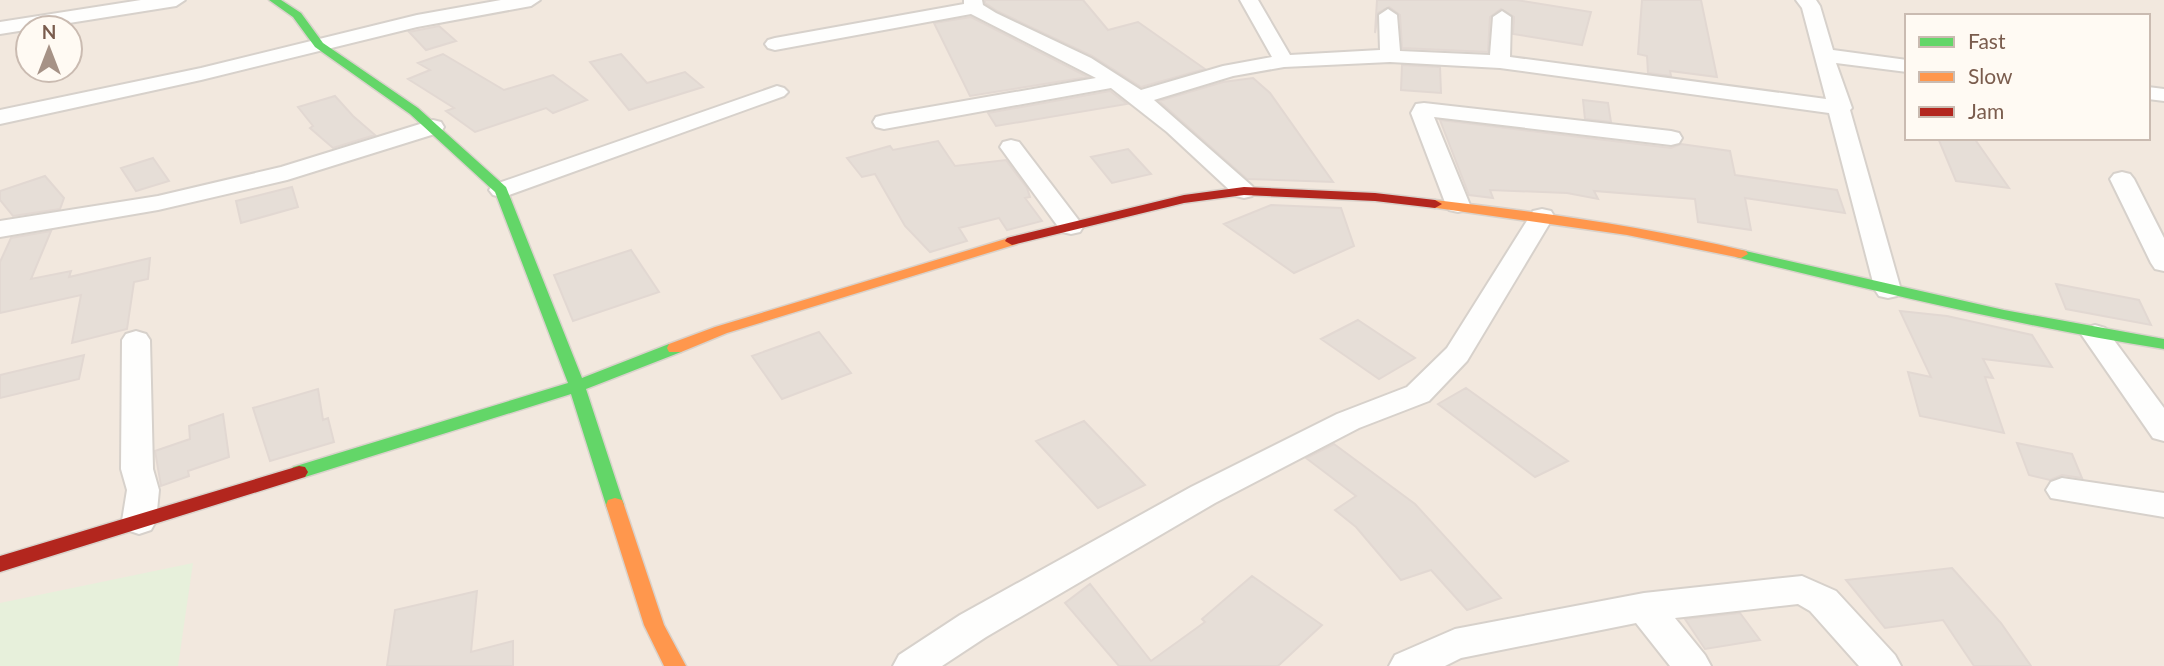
<svg xmlns="http://www.w3.org/2000/svg" width="2164" height="666" viewBox="0 0 2164 666" font-family="Lato,sans-serif">
  <rect width="100%" height="100%" fill="#f9f5f0"/>
  <path fill="#f2e8de" fill-rule="evenodd" d="M 0,0 L 2164,0 L 2164,666 L 0,666 ZM 1907,16 L 2148,16 L 2148,138 L 1907,138 ZM 28,28 L 70,28 L 70,70 L 28,70 Z"/>
  <path fill="#e7f0db" d="M 193,563 L 178,666 L 0,666 L 0,603 Z"/>
  <path fill="#e6ded7" stroke="#e2d8d2" stroke-width="2" d="M 985,0 L 1083,0 L 1108,30 L 1138,22 L 1205,69 L 1141,87 L 1092,56 L 997,11 L 985,3 Z
    M 1377,0 L 1516,0 L 1591,12 L 1582,45 L 1513,34 L 1514,17 L 1501,9 L 1490,17 L 1488,52 L 1402,48 L 1400,15 L 1389,7 L 1378,13 L 1375,33 Z
    M 1642,0 L 1701,0 L 1717,77 L 1670,71 L 1671,76 L 1648,73 L 1647,56 L 1638,54 Z
    M 971,17 L 1088,77 L 970,96 L 934,23 Z
    M 439,26 L 456,41 L 426,50 L 409,32 Z
    M 443,54 L 504,90 L 553,75 L 587,100 L 553,113 L 546,108 L 475,132 L 446,111 L 454,108 L 408,79 L 430,70 L 418,63 Z
    M 621,54 L 647,83 L 685,72 L 703,87 L 629,110 L 590,62 Z
    M 1402,65 L 1440,67 L 1441,93 L 1401,90 Z
    M 1253,78 L 1270,93 L 1333,182 L 1247,179 L 1159,101 L 1223,82 Z
    M 1110,91 L 1127,104 L 996,126 L 988,113 Z
    M 335,96 L 353,116 L 375,135 L 333,148 L 310,128 L 313,126 L 298,107 Z
    M 1583,100 L 1608,103 L 1611,122 L 1585,119 Z
    M 1440,120 L 1671,148 L 1681,144 L 1730,151 L 1735,175 L 1837,190 L 1845,213 L 1745,198 L 1751,230 L 1698,222 L 1695,199 L 1594,191 L 1598,199 L 1567,193 L 1490,190 L 1493,198 L 1469,195 Z
    M 1938,138 L 1974,138 L 2009,188 L 1956,181 Z
    M 938,141 L 955,166 L 1006,160 L 1027,188 L 1030,197 L 1025,198 L 1042,221 L 1007,230 L 999,218 L 959,228 L 967,241 L 930,252 L 905,226 L 875,174 L 862,177 L 847,158 L 890,146 L 893,150 Z
    M 1128,149 L 1151,174 L 1112,183 L 1091,157 Z
    M 153,158 L 169,181 L 136,191 L 121,168 Z
    M 45,176 L 64,198 L 60,209 L 13,216 L 0,200 L 0,191 Z
    M 292,187 L 298,207 L 241,223 L 236,201 Z
    M 1271,205 L 1341,208 L 1354,246 L 1294,273 L 1224,224 Z
    M 51,231 L 31,279 L 71,271 L 69,277 L 150,258 L 148,279 L 134,282 L 127,329 L 72,343 L 81,295 L 0,313 L 0,262 L 11,238 Z
    M 631,250 L 659,292 L 573,321 L 554,275 Z
    M 2056,284 L 2139,300 L 2151,325 L 2066,309 Z
    M 1900,311 L 1947,316 L 2032,335 L 2052,367 L 1983,359 L 1993,378 L 1985,377 L 2004,433 L 1920,416 L 1908,372 L 1931,377 Z
    M 1358,320 L 1415,358 L 1379,379 L 1321,339 Z
    M 819,332 L 851,373 L 782,399 L 752,356 Z
    M 84,355 L 79,379 L 0,398 L 0,375 Z
    M 1466,388 L 1568,461 L 1535,477 L 1438,404 Z
    M 318,389 L 323,420 L 328,418 L 334,442 L 270,461 L 253,408 Z
    M 223,414 L 229,457 L 188,471 L 189,476 L 161,486 L 155,451 L 190,439 L 189,426 Z
    M 1084,421 L 1145,485 L 1098,508 L 1036,441 Z
    M 2017,443 L 2072,454 L 2082,478 L 2062,475 L 2050,480 L 2029,475 Z
    M 1334,444 L 1415,504 L 1501,598 L 1467,610 L 1431,570 L 1401,580 L 1356,527 L 1335,510 L 1356,496 L 1306,458 Z
    M 1952,568 L 2001,623 L 2031,666 L 1974,666 L 1943,620 L 1885,628 L 1846,580 Z
    M 1252,576 L 1322,625 L 1278,666 L 1119,666 L 1065,603 L 1090,584 L 1151,661 L 1205,622 L 1202,619 Z
    M 477,591 L 471,652 L 513,641 L 513,666 L 387,666 L 395,610 Z
    M 1740,613 L 1760,640 L 1705,649 L 1685,619 Z"/>
  <g fill="none" stroke-linecap="round" stroke-linejoin="round">
    <defs>
      <path id="street" d="M 141,0 L 185,0 L 176,6 L 0,34 L 0,22 Z
        M 501,0 L 540,0 L 531,6 L 417,27 L 201,80 L 0,124 L 0,110 L 201,68 L 417,15 Z
        M 964,0 L 982,0 L 983,5 L 996,13 L 1091,58 L 1141,90 L 1223,66 L 1272,57 L 1240,0 L 1258,0 L 1290,55 L 1380,50 L 1379,15 L 1388,9 L 1397,15 L 1400,51 L 1490,55 L 1493,17 L 1502,11 L 1511,17 L 1510,57 L 1826,99 L 1802,8 L 1796,0 L 1816,0 L 1820,6 L 1833,50 L 1907,60 L 1907,72 L 1836,63 L 1852,108 L 1850,110 L 1901,290 L 1897,296 L 1888,298 L 1879,296 L 1875,290 L 1829,113 L 1500,68 L 1390,62 L 1284,67 L 1233,76 L 1154,100 L 1252,186 L 1256,191 L 1252,196 L 1244,198 L 1236,196 L 1167,132 L 1111,88 L 884,129 L 876,127 L 873,122 L 876,117 L 884,115 L 1096,78 L 971,14 L 775,50 L 768,48 L 765,44 L 768,40 L 775,38 L 964,4 Z
        M 777,86 L 784,88 L 788,92 L 784,96 L 509,195 L 501,197 L 493,195 L 489,190 L 493,185 Z
        M 2148,87 L 2164,89 L 2164,101 L 2148,99 Z
        M 1424,103 L 1671,131 L 1679,133 L 1682,138 L 1679,143 L 1671,145 L 1434,117 L 1470,205 L 1467,210 L 1458,212 L 1449,210 L 1446,205 L 1411,113 L 1416,104 Z
        M 433,120 L 441,122 L 444,127 L 441,132 L 287,180 L 158,210 L 0,237 L 0,221 L 158,196 L 281,167 Z
        M 1011,140 L 1019,142 L 1080,222 L 1083,227 L 1080,232 L 1071,234 L 1062,232 L 1000,147 L 1003,142 Z
        M 2122,172 L 2130,174 L 2134,179 L 2164,238 L 2164,271 L 2155,269 L 2151,263 L 2110,179 L 2114,174 Z
        M 1542,209 L 1551,211 L 1554,216 L 1467,361 L 1429,401 L 1359,428 L 1215,503 L 986,637 L 942,666 L 893,666 L 899,655 L 960,615 L 1191,487 L 1337,414 L 1407,387 L 1447,348 L 1530,216 L 1533,211 Z
        M 2095,325 L 2105,328 L 2164,408 L 2164,441 L 2153,438 L 2081,334 L 2085,328 Z
        M 136,331 L 146,334 L 150,340 L 153,469 L 159,490 L 156,521 L 151,530 L 139,534 L 127,530 L 122,521 L 127,490 L 121,469 L 122,340 L 126,334 Z
        M 2062,478 L 2164,493 L 2164,517 L 2051,498 L 2046,490 L 2051,482 Z
        M 1802,576 L 1836,591 L 1895,655 L 1901,666 L 1859,666 L 1810,611 L 1798,604 L 1675,618 L 1705,655 L 1711,666 L 1670,666 L 1636,623 L 1461,658 L 1445,666 L 1389,666 L 1395,655 L 1455,629 L 1644,593 Z"/>
      <path id="fast" d="M 269,0 L 281,0 L 301,13 L 323,43 L 418,108 L 506,187 L 582,378 L 669,344 L 681,344 L 683,348 L 681,352 L 586,389 L 624,505 L 622,510 L 615,512 L 608,510 L 606,505 L 571,394 L 305,477 L 293,477 L 290,472 L 293,467 L 568,383 L 495,192 L 410,114 L 315,47 L 293,17 Z
        M 1741,250 L 2004,310 L 2164,339 L 2164,349 C 2020,326 1878,292 1736,257 L 1734,254 Z"/>
      <path id="slow" d="M 1435,200 C 1539,212 1644,226 1746,251 L 1748,254 L 1741,258 L 1627,235 L 1430,207 L 1428,204 Z
        M 1012,237 L 1019,241 L 1017,244 L 727,333 L 681,352 L 669,352 L 667,348 L 669,344 L 715,327 Z
        M 615,498 L 622,500 L 624,505 L 664,625 L 686,666 L 664,666 L 644,625 L 606,505 L 608,500 Z"/>
      <path id="jam" d="M 1244,187 L 1375,193 L 1435,200 L 1442,204 L 1435,208 L 1375,201 L 1244,195 L 1184,203 L 1012,245 L 1005,241 L 1007,238 L 1184,195 Z
        M 299,466 L 305,467 L 308,472 L 305,477 L 0,572 L 0,556 Z"/>
    </defs>
    <use href="#street" stroke="#d7d1cb" stroke-width="4"/>
    <use href="#fast" stroke="#d9d2cb" stroke-width="3"/>
    <use href="#slow" stroke="#d9d2cb" stroke-width="3"/>
    <use href="#jam" stroke="#d9d2cb" stroke-width="3"/>
    <use href="#street" fill="#fefefd" fill-rule="evenodd"/>
    <use href="#fast" fill="#63d668" fill-rule="evenodd"/>
    <use href="#slow" fill="#ff974d" fill-rule="evenodd"/>
    <use href="#jam" fill="#b3261e" fill-rule="evenodd"/>
  </g>
  <rect x="1905" y="14" width="245" height="126" fill="#fffaf3" stroke="#cabbb1" stroke-width="2"/>
  <rect x="1919" y="37" width="35" height="10" fill="#63d668" stroke="#cabbb1" stroke-width="2"/>
  <text x="1968" y="49" font-size="21" fill="#7a5c4d">Fast</text>
  <rect x="1919" y="72" width="35" height="10" fill="#ff974d" stroke="#cabbb1" stroke-width="2"/>
  <text x="1968" y="84" font-size="21" fill="#7a5c4d">Slow</text>
  <rect x="1919" y="107" width="35" height="10" fill="#b3261e" stroke="#cabbb1" stroke-width="2"/>
  <text x="1968" y="119" font-size="21" fill="#7a5c4d">Jam</text>
  <g transform="translate(49 49)"><circle r="33" fill="#fffaf3" stroke="#cabbb1" stroke-width="2"/>
  <path d="M0-5L12 26L0 18L-12 26Z" fill="#a69286"/>
  <text y="-10" font-size="19" font-weight="bold" text-anchor="middle" fill="#7a5c4d">N</text>
  </g>
</svg>
